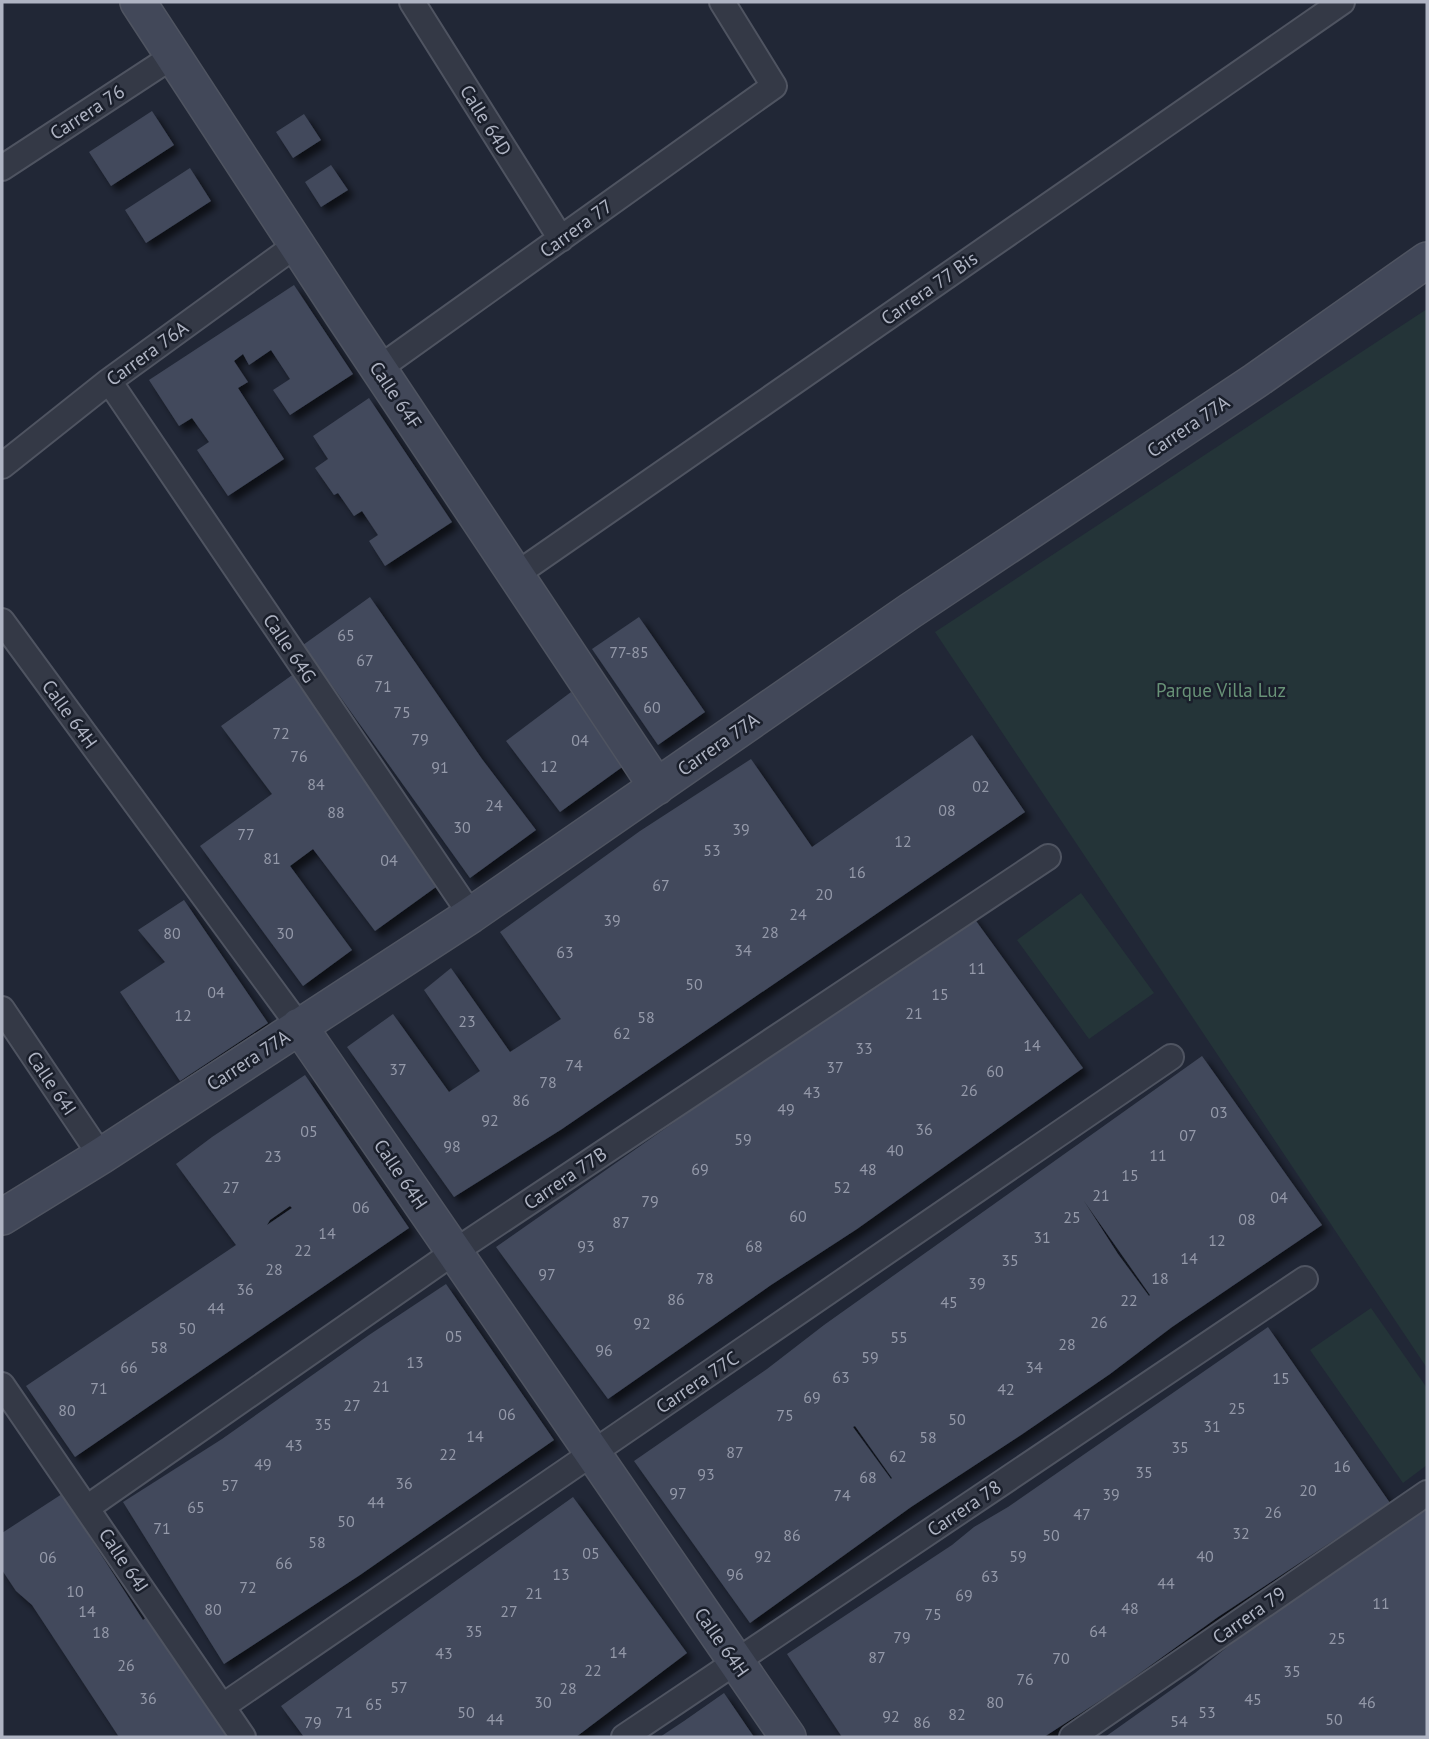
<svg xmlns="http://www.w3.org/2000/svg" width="1429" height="1739" viewBox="0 0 1429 1739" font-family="'PT Sans',sans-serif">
  <defs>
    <filter id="shadow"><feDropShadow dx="6" dy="6" stdDeviation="3.5" flood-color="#0009"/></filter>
  </defs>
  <rect width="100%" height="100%" fill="#212736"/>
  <path fill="#243438" d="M 1427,309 L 1427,1368 L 935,632 Z
    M 1081,893 L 1154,993 L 1089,1039 L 1017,940 Z
    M 1371,1308 L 1427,1388 L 1427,1465 L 1403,1483 L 1310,1350 Z"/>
  <path fill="#42495b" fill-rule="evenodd" filter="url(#shadow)" d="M 152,111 L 174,145 L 111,186 L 89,152 Z
    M 304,114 L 321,140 L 293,158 L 276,132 Z
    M 331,165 L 348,190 L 321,207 L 305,182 Z
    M 190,168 L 211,201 L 146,243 L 125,210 Z
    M 294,285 L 353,374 L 290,415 L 273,390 L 290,379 L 271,350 L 249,365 L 243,354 L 234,361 L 248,382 L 238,388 L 284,459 L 228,496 L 197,450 L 209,442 L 192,418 L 179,426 L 149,380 Z
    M 369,398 L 452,522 L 385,566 L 369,541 L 378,535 L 362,511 L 354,516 L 338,493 L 334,495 L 315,468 L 328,459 L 313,436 Z
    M 370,597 L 482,759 L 536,830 L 470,878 L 303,645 Z
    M 639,617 L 705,712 L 658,745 L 592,649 Z
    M 295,673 L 436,887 L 375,931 L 313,849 L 290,866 L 352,950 L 303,986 L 200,846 L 272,794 L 221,726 Z
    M 571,692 L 625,765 L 560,812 L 506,741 Z
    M 972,735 L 1025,812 L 562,1129 L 454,1197 L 347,1047 L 393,1014 L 449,1092 L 480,1071 L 424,990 L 451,968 L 510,1052 L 561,1019 L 500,932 L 640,831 L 751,759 L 812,847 Z
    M 184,900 L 268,1023 L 180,1081 L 120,992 L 165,962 L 138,930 Z
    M 971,914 L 1083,1068 L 857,1229 L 771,1285 L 608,1399 L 496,1247 Z
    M 1202,1056 L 1322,1225 L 1172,1327 L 1110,1374 L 1021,1435 L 911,1507 L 750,1623 L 634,1461 L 767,1369 L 824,1325 ZM 1084,1201 L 1150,1295 L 1149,1296 L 1118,1254 ZM 855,1426 L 892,1478 L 891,1479 L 853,1427 Z
    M 305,1075 L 409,1228 L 75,1457 L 26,1386 L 236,1245 L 176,1164 L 212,1137 ZM 290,1206 L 292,1208 L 267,1225 L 270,1220 Z
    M 446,1284 L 554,1440 L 360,1575 L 224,1664 L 123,1502 L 222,1439 L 369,1335 Z
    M 1268,1327 L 1390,1503 L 1218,1617 L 1115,1691 L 1044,1737 L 842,1737 L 787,1654 L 952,1545 L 974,1527 L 1008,1507 Z
    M 62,1494 L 143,1620 L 147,1617 L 231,1737 L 119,1737 L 32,1605 L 16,1591 L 2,1570 L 2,1533 Z
    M 573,1497 L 687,1653 L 576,1737 L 304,1737 L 281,1706 Z
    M 1427,1504 L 1427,1737 L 1105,1737 L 1195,1673 L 1266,1616 Z
    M 724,1693 L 754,1737 L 660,1737 L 684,1721 Z"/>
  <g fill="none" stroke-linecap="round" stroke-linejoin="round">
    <defs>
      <path id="street" d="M 412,2 L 561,239
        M 2,168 L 173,56
        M 378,369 L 774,86 L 722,2
        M 109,381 L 471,915
        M 2,466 L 109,381 L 296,245
        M 517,574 L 1342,2
        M 2,621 L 299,1026
        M 2,1009 L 101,1156
        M 2,1385 L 243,1737
        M 88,1507 L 454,1252 L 1048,857
        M 223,1706 L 1171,1057
        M 624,1737 L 1305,1279
        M 1072,1737 L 1427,1493"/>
      <path id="secondary" d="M 138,2 L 342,314 L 657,787
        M 299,1026 L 788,1737
        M 2,1217 L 101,1156 L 471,915 L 910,611 L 1255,381 L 1427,260"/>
    </defs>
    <use href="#street" stroke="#4f5461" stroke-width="28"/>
    <use href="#secondary" stroke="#4f5461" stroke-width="38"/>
    <use href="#street" stroke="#343946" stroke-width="24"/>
    <use href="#secondary" stroke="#424859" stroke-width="35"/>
  </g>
  <g text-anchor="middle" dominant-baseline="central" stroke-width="5" stroke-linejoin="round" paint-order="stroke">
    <g font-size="16" fill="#9499a9">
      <text x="346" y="635">65</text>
      <text x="629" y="652">77-85</text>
      <text x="365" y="660">67</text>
      <text x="383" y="686">71</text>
      <text x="652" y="707">60</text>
      <text x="402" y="712">75</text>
      <text x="281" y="733">72</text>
      <text x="420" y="739">79</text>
      <text x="580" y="740">04</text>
      <text x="299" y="756">76</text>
      <text x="549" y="766">12</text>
      <text x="440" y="767">91</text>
      <text x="316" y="784">84</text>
      <text x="981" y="786">02</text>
      <text x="494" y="805">24</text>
      <text x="947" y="810">08</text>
      <text x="336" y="812">88</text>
      <text x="462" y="827">30</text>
      <text x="741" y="829">39</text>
      <text x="246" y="834">77</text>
      <text x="903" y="841">12</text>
      <text x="712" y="850">53</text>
      <text x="272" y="858">81</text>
      <text x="389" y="860">04</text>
      <text x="857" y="872">16</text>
      <text x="661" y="885">67</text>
      <text x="824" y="894">20</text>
      <text x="798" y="914">24</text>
      <text x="612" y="920">39</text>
      <text x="770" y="932">28</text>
      <text x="172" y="933">80</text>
      <text x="285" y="933">30</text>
      <text x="743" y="950">34</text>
      <text x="565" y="952">63</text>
      <text x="977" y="968">11</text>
      <text x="694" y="984">50</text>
      <text x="216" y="992">04</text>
      <text x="940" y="994">15</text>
      <text x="914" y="1013">21</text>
      <text x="183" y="1015">12</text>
      <text x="646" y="1017">58</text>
      <text x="467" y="1021">23</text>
      <text x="622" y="1033">62</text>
      <text x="1032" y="1045">14</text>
      <text x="864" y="1048">33</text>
      <text x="574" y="1065">74</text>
      <text x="835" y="1067">37</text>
      <text x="398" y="1069">37</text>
      <text x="995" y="1071">60</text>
      <text x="548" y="1082">78</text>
      <text x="969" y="1090">26</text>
      <text x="812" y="1092">43</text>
      <text x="521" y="1100">86</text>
      <text x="786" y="1109">49</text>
      <text x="1219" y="1112">03</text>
      <text x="490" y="1120">92</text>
      <text x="924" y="1129">36</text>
      <text x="309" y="1131">05</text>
      <text x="1188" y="1135">07</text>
      <text x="743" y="1139">59</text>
      <text x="452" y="1146">98</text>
      <text x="895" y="1150">40</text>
      <text x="1158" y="1155">11</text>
      <text x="273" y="1156">23</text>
      <text x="700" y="1169">69</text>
      <text x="868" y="1169">48</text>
      <text x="1130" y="1175">15</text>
      <text x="231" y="1187">27</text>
      <text x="842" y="1187">52</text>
      <text x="1101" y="1195">21</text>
      <text x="1279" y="1197">04</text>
      <text x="650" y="1201">79</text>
      <text x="361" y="1207">06</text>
      <text x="798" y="1216">60</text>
      <text x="1072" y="1217">25</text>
      <text x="1247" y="1219">08</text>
      <text x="621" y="1222">87</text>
      <text x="327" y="1233">14</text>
      <text x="1042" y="1237">31</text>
      <text x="1217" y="1240">12</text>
      <text x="586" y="1246">93</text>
      <text x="754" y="1246">68</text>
      <text x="303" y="1250">22</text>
      <text x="1189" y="1258">14</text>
      <text x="1010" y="1260">35</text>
      <text x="274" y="1269">28</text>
      <text x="547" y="1274">97</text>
      <text x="705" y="1278">78</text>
      <text x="1160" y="1278">18</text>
      <text x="977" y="1283">39</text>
      <text x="245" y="1289">36</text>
      <text x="676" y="1299">86</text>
      <text x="1129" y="1300">22</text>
      <text x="949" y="1302">45</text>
      <text x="216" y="1308">44</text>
      <text x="1099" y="1322">26</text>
      <text x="642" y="1323">92</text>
      <text x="187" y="1328">50</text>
      <text x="454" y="1336">05</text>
      <text x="899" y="1337">55</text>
      <text x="1067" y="1344">28</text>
      <text x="159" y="1347">58</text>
      <text x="604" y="1350">96</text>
      <text x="870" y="1357">59</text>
      <text x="415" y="1362">13</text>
      <text x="129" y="1367">66</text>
      <text x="1034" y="1367">34</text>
      <text x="841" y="1377">63</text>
      <text x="1281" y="1378">15</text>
      <text x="381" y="1386">21</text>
      <text x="99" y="1388">71</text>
      <text x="1006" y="1389">42</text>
      <text x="812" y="1397">69</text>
      <text x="352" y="1405">27</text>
      <text x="1237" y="1408">25</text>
      <text x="67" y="1410">80</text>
      <text x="507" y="1414">06</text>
      <text x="785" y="1415">75</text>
      <text x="957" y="1419">50</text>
      <text x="323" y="1424">35</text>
      <text x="1212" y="1426">31</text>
      <text x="475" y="1436">14</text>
      <text x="928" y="1437">58</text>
      <text x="294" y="1445">43</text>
      <text x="1180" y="1447">35</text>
      <text x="735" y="1452">87</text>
      <text x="448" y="1454">22</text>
      <text x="898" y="1456">62</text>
      <text x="263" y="1464">49</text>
      <text x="1342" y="1466">16</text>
      <text x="1144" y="1472">35</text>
      <text x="706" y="1474">93</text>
      <text x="868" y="1477">68</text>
      <text x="404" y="1483">36</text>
      <text x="230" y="1485">57</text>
      <text x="1308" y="1490">20</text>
      <text x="678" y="1493">97</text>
      <text x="1111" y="1494">39</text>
      <text x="842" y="1495">74</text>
      <text x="376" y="1502">44</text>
      <text x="196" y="1507">65</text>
      <text x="1273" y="1512">26</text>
      <text x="1082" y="1514">47</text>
      <text x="346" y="1521">50</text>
      <text x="162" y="1528">71</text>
      <text x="1241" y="1533">32</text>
      <text x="792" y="1535">86</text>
      <text x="1051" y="1535">50</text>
      <text x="317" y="1542">58</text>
      <text x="591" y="1553">05</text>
      <text x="763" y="1556">92</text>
      <text x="1018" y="1556">59</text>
      <text x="1205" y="1556">40</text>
      <text x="48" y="1557">06</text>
      <text x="284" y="1563">66</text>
      <text x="561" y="1574">13</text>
      <text x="735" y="1574">96</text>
      <text x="990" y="1576">63</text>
      <text x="1166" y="1583">44</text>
      <text x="248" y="1587">72</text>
      <text x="75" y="1591">10</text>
      <text x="534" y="1593">21</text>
      <text x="964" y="1595">69</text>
      <text x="1381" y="1603">11</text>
      <text x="1130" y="1608">48</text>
      <text x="213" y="1609">80</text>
      <text x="87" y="1611">14</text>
      <text x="509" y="1611">27</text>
      <text x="933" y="1614">75</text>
      <text x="474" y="1631">35</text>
      <text x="1098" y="1631">64</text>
      <text x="101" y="1632">18</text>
      <text x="902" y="1637">79</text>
      <text x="1337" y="1638">25</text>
      <text x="618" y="1652">14</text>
      <text x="444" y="1653">43</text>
      <text x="877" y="1657">87</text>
      <text x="1061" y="1658">70</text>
      <text x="126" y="1665">26</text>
      <text x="593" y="1670">22</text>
      <text x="1292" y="1671">35</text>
      <text x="1025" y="1679">76</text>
      <text x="399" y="1687">57</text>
      <text x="568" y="1688">28</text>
      <text x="148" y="1698">36</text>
      <text x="1253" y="1699">45</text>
      <text x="543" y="1702">30</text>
      <text x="995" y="1702">80</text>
      <text x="1367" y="1702">46</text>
      <text x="374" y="1704">65</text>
      <text x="344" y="1712">71</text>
      <text x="466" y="1712">50</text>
      <text x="1207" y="1712">53</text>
      <text x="957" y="1714">82</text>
      <text x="891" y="1716">92</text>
      <text x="495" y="1719">44</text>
      <text x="1334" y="1719">50</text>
      <text x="1179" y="1721">54</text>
      <text x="313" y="1722">79</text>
      <text x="922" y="1722">86</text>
    </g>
    <g font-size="19" fill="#afb4c3" stroke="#1a1f2b">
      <text transform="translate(87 112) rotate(-33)">Carrera 76</text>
      <text transform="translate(486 120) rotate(58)">Calle 64D</text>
      <text transform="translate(576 228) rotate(-36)">Carrera 77</text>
      <text transform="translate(929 288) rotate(-35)">Carrera 77 Bis</text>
      <text transform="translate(147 353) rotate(-36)">Carrera 76A</text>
      <text transform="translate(396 395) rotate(56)">Calle 64F</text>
      <text transform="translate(1188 426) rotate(-34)">Carrera 77A</text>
      <text transform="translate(290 648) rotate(56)">Calle 64G</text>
      <text transform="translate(70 714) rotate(54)">Calle 64H</text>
      <text transform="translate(718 744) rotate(-35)">Carrera 77A</text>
      <text transform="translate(248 1060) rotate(-33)">Carrera 77A</text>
      <text transform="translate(52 1083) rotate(56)">Calle 64I</text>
      <text transform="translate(401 1174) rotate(56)">Calle 64H</text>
      <text transform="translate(565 1178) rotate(-34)">Carrera 77B</text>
      <text transform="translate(697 1382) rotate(-34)">Carrera 77C</text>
      <text transform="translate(964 1508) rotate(-34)">Carrera 78</text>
      <text transform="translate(124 1560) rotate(56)">Calle 64J</text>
      <text transform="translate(1249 1615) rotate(-35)">Carrera 79</text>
      <text transform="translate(722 1642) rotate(55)">Calle 64H</text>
    </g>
    <g font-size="19" fill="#689277" stroke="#1a1f2b">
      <text x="1221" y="690">Parque Villa Luz</text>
    </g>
  </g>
  <rect width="1429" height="1739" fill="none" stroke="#afb4c3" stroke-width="7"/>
</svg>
